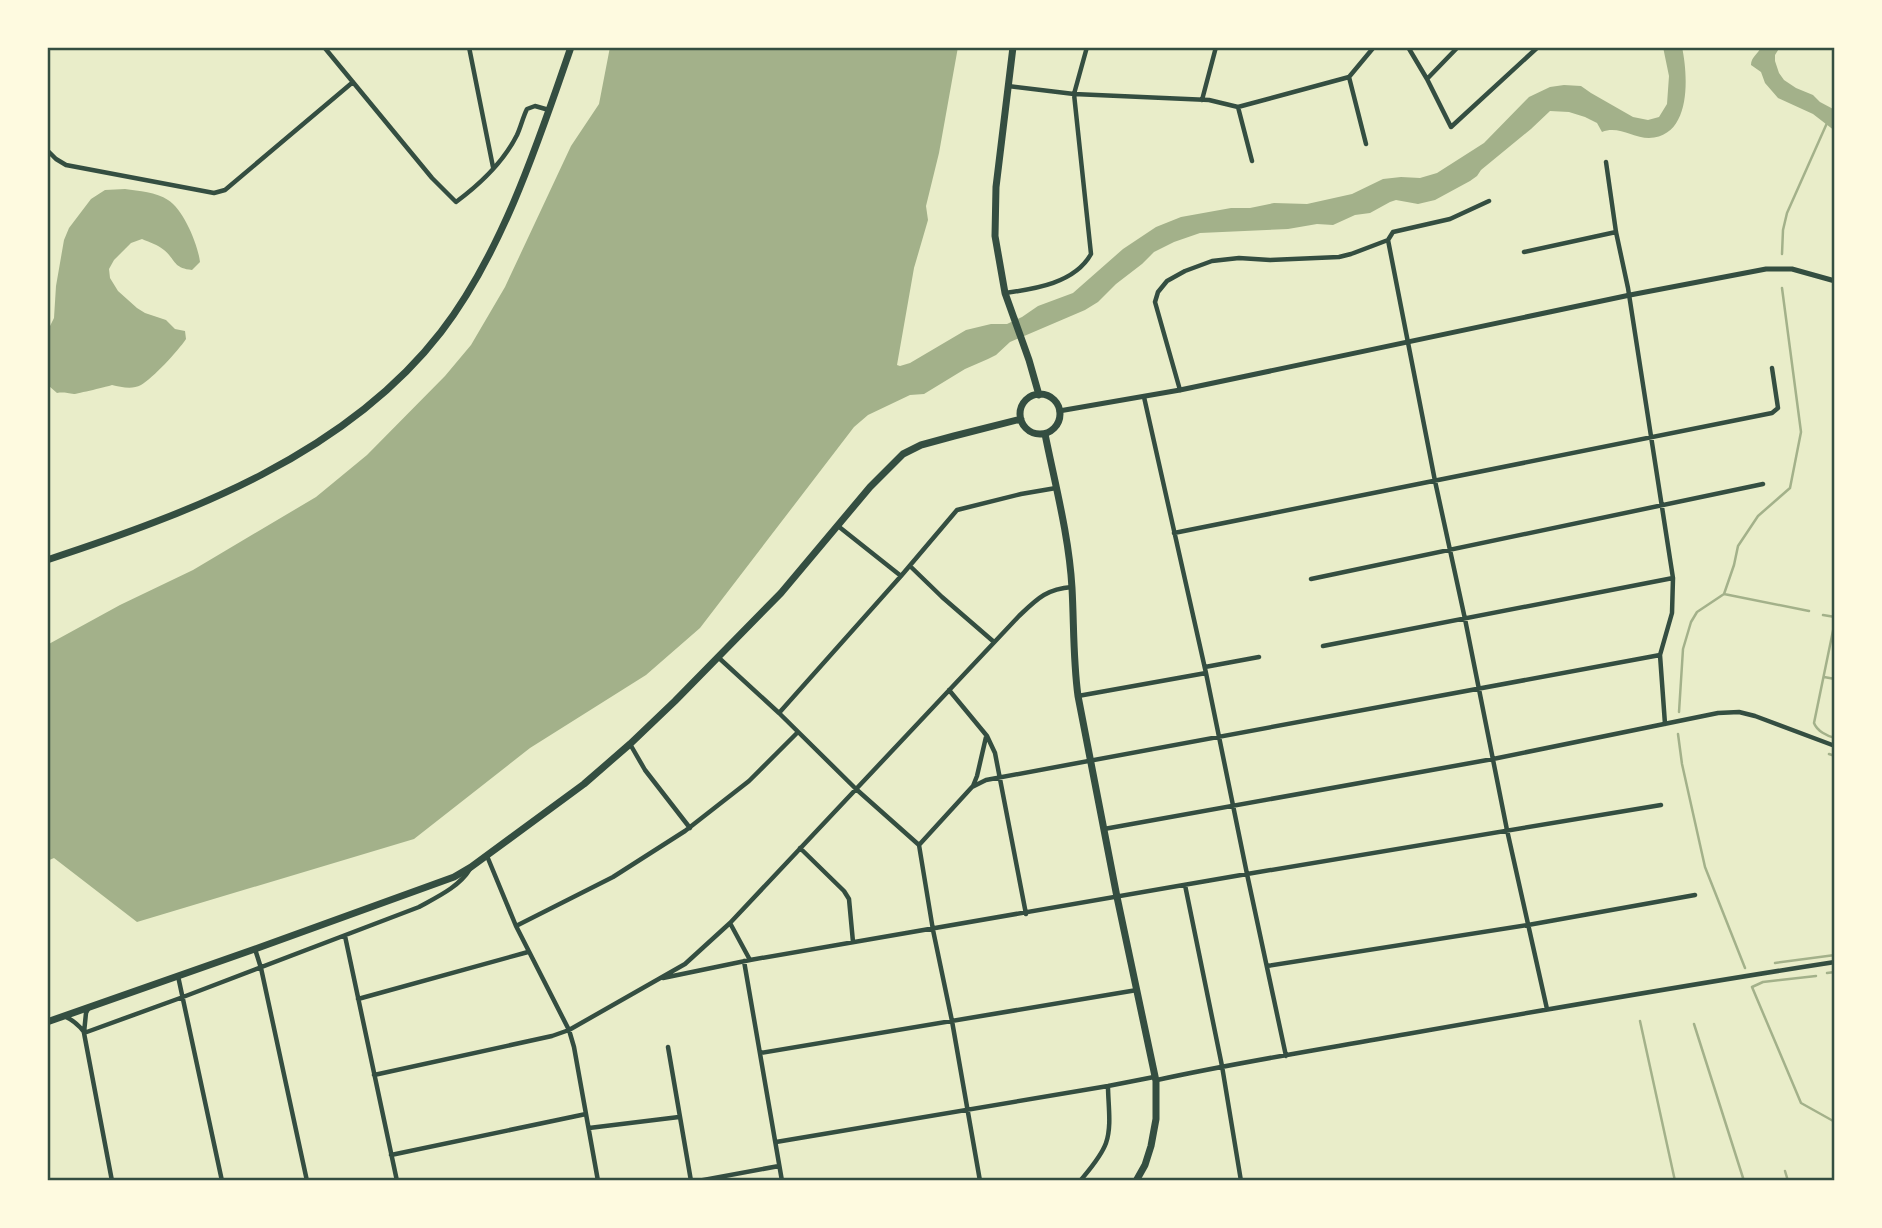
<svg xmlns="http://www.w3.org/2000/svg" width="1882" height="1228" viewBox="0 0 1882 1228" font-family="Inter,sans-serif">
  <rect width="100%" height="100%" fill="#e9edc9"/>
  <path fill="#a3b18a" d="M 610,47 L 958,47 L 939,153 L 926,206 L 928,220 L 914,268 L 897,365 L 900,366 L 910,363 L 966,330 L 991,324 L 1007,324 L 1022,317 L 1038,306 L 1073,293 L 1123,249 L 1156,227 L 1181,217 L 1231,208 L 1250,208 L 1274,203 L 1307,204 L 1352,194 L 1383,179 L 1401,177 L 1420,178 L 1437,173 L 1484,143 L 1529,97 L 1550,87 L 1564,85 L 1581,86 L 1591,93 L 1633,117 L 1648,120 L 1659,117 L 1667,104 L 1669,76 L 1663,47 L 1682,47 C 1688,75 1692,137 1649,138 C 1633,138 1618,125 1602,132 L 1597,123 L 1585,117 L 1569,112 L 1550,111 L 1531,129 L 1481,170 L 1477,176 L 1470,181 L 1435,200 L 1418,204 L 1396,200 L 1390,202 L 1370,213 L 1355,215 L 1333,225 L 1317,224 L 1288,229 L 1200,233 L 1174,242 L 1154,252 L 1142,264 L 1116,284 L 1098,302 L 1085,310 L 1010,342 L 996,355 L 988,359 L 965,369 L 924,394 L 910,395 L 868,415 L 854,427 L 700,628 L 646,675 L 530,748 L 414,839 L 137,922 L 54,858 L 47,861 L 47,645 L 120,605 L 193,570 L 316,497 L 367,455 L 445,376 L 471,345 L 505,287 L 571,146 L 599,104 Z
    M 1761,47 L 1780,47 L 1775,55 L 1775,61 L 1779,73 L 1784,80 L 1796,88 L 1813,95 L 1820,102 L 1835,110 L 1835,131 L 1813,114 L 1778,98 L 1765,83 L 1761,72 L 1751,65 C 1751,57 1758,54 1761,47 Z
    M 125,189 C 139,191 156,192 168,200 C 183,209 198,244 200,262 L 192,270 C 173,268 176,260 164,250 C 158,245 149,242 142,239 L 131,243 L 114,260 L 109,269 L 110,278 L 118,291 L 137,308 L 145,313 L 166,320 L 175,329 L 185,331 L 186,339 C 178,351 153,378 141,385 C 132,390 121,387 112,385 C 110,386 76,394 74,394 C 67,393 63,392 57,393 L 49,386 L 47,380 L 47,332 L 54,318 L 56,286 L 64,240 L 69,228 L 91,199 L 105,190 Z"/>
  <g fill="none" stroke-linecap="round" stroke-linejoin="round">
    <path stroke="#a3b18a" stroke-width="2.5" d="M 1782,254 L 1783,230 L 1787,213 L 1827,123
      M 1724,594 L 1809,611
      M 1823,615 L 1835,617
      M 1835,621 L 1814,723 C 1817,731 1827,736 1835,738
      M 1824,677 L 1835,679
      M 1679,712 L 1683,649 L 1691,622 L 1697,612 L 1724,594 L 1734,565 L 1738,546 L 1758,516 L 1790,488 L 1801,432 L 1782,288
      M 1678,734 L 1682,764 L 1705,867 L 1745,968
      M 1829,754 L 1835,756
      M 1775,963 L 1835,955
      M 1827,973 L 1835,972
      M 1816,976 L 1763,982 L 1752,987 L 1801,1103 L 1835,1122
      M 1640,1021 L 1675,1181
      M 1694,1024 L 1744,1181
      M 1785,1171 L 1788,1181"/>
    <path stroke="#344e41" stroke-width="4.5" d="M 324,47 L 432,178 L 456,202 C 479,185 504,161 517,135 C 521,126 523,117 527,109 L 535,106 L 549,110
      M 469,47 L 493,167
      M 1408,47 L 1427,79 L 1451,127 L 1538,47
      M 1349,77 L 1366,144
      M 1427,79 L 1458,47
      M 1008,86 L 1074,94 L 1209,100 L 1238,107 L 1349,77 L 1374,47
      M 1202,100 L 1216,47
      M 1238,107 L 1252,161
      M 47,150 L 56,159 L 66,165 L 214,193 L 225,190 L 353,82
      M 1606,162 L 1616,232 L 1628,288 L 1673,578 L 1672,613 L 1660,655 L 1665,724
      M 1388,240 L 1435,481 L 1465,619 L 1507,830 L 1547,1009
      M 1524,252 L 1616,232
      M 1005,293 C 1035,289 1075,283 1091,254 L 1074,94 L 1087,47
      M 1180,390 L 1155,302 L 1158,292 L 1167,281 L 1185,271 L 1212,261 L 1239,258 L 1270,260 L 1339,257 L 1351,254 L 1388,240 L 1393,232 L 1450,219 L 1489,201
      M 1144,397 L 1206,673 L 1247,874 L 1286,1056
      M 838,526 L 901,576
      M 1174,533 L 1772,413 L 1778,408 L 1772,368
      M 910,566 L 942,597 L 994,642
      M 1311,579 L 1763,484
      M 1323,646 L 1673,578
      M 719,658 L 779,713 L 856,789 L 919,845 L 933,930 L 952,1021 L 980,1181
      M 1205,667 L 1259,657
      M 949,690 L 987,736 L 995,753 L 1026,914
      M 1078,696 L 1206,673
      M 779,713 L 901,576 L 957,510 L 1021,494 L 1056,488
      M 630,744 L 645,770 L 690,828
      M 973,786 L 977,776 L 986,737
      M 1104,829 L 1493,759 L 1718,713 L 1739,712 L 1755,716 L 1835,746
      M 919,845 L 972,787 L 986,780 L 1660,655
      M 800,848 L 844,891 L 849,899 L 853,942
      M 487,856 L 516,926 L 569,1030 L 574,1047 L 598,1181
      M 1185,885 L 1222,1066 L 1241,1181
      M 730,923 L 750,960
      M 516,926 L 613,877 L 685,831 L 749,781 L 797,733
      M 345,936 L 397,1181
      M 255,949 L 261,968 L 307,1181
      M 744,961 L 782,1181
      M 1267,966 L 1528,925 L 1695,895
      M 178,976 L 222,1181
      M 663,978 L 750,960 L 1247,874 L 1661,805
      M 358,999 L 528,952
      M 89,1007 L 86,1013 L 84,1033 L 112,1181
      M 64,1016 C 73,1020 78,1024 84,1032
      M 84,1033 L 183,997 L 419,907 C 437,897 459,887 470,869
      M 668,1047 L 691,1181
      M 760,1053 L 1137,990
      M 374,1075 L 552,1036 L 569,1030 L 685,964 L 730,923 L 1019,616 C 1037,599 1046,589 1072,587
      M 1157,1080 C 1239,1062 1323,1049 1407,1034 C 1549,1009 1692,984 1835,962
      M 589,1128 L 679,1117
      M 776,1142 L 1108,1086 L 1154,1077
      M 391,1155 L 586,1114
      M 698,1181 L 779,1166
      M 1080,1181 C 1089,1170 1101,1157 1106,1143 C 1112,1126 1108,1104 1108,1086"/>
    <path stroke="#344e41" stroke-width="5" d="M 1059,411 L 1180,390 L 1630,295 L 1766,269 L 1792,269 L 1835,281"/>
    <path stroke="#344e41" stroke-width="7" d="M 1013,47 L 996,187 L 995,236 L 1005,293 L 1029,360 L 1039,395
      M1020 414a20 20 0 1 1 40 0a20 20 0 1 1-40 0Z
      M 1045,434 C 1055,484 1069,536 1072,588 C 1074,624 1073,659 1078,696 L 1117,897 L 1156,1081 L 1156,1119 L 1151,1146 L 1145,1165 L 1136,1181
      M 47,560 C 190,513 346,455 441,332 C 502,253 539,140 571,47
      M 47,1022 L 255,949 L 454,877 L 471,867 L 584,784 L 630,744 L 675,701 L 781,593 L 870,487 L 903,454 L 921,445 L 954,436 L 1021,419"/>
  </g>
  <rect width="1882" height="1228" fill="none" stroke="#fefae0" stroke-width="98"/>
  <rect x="49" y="49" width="1784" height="1130" fill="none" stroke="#344e41" stroke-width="2.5"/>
</svg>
